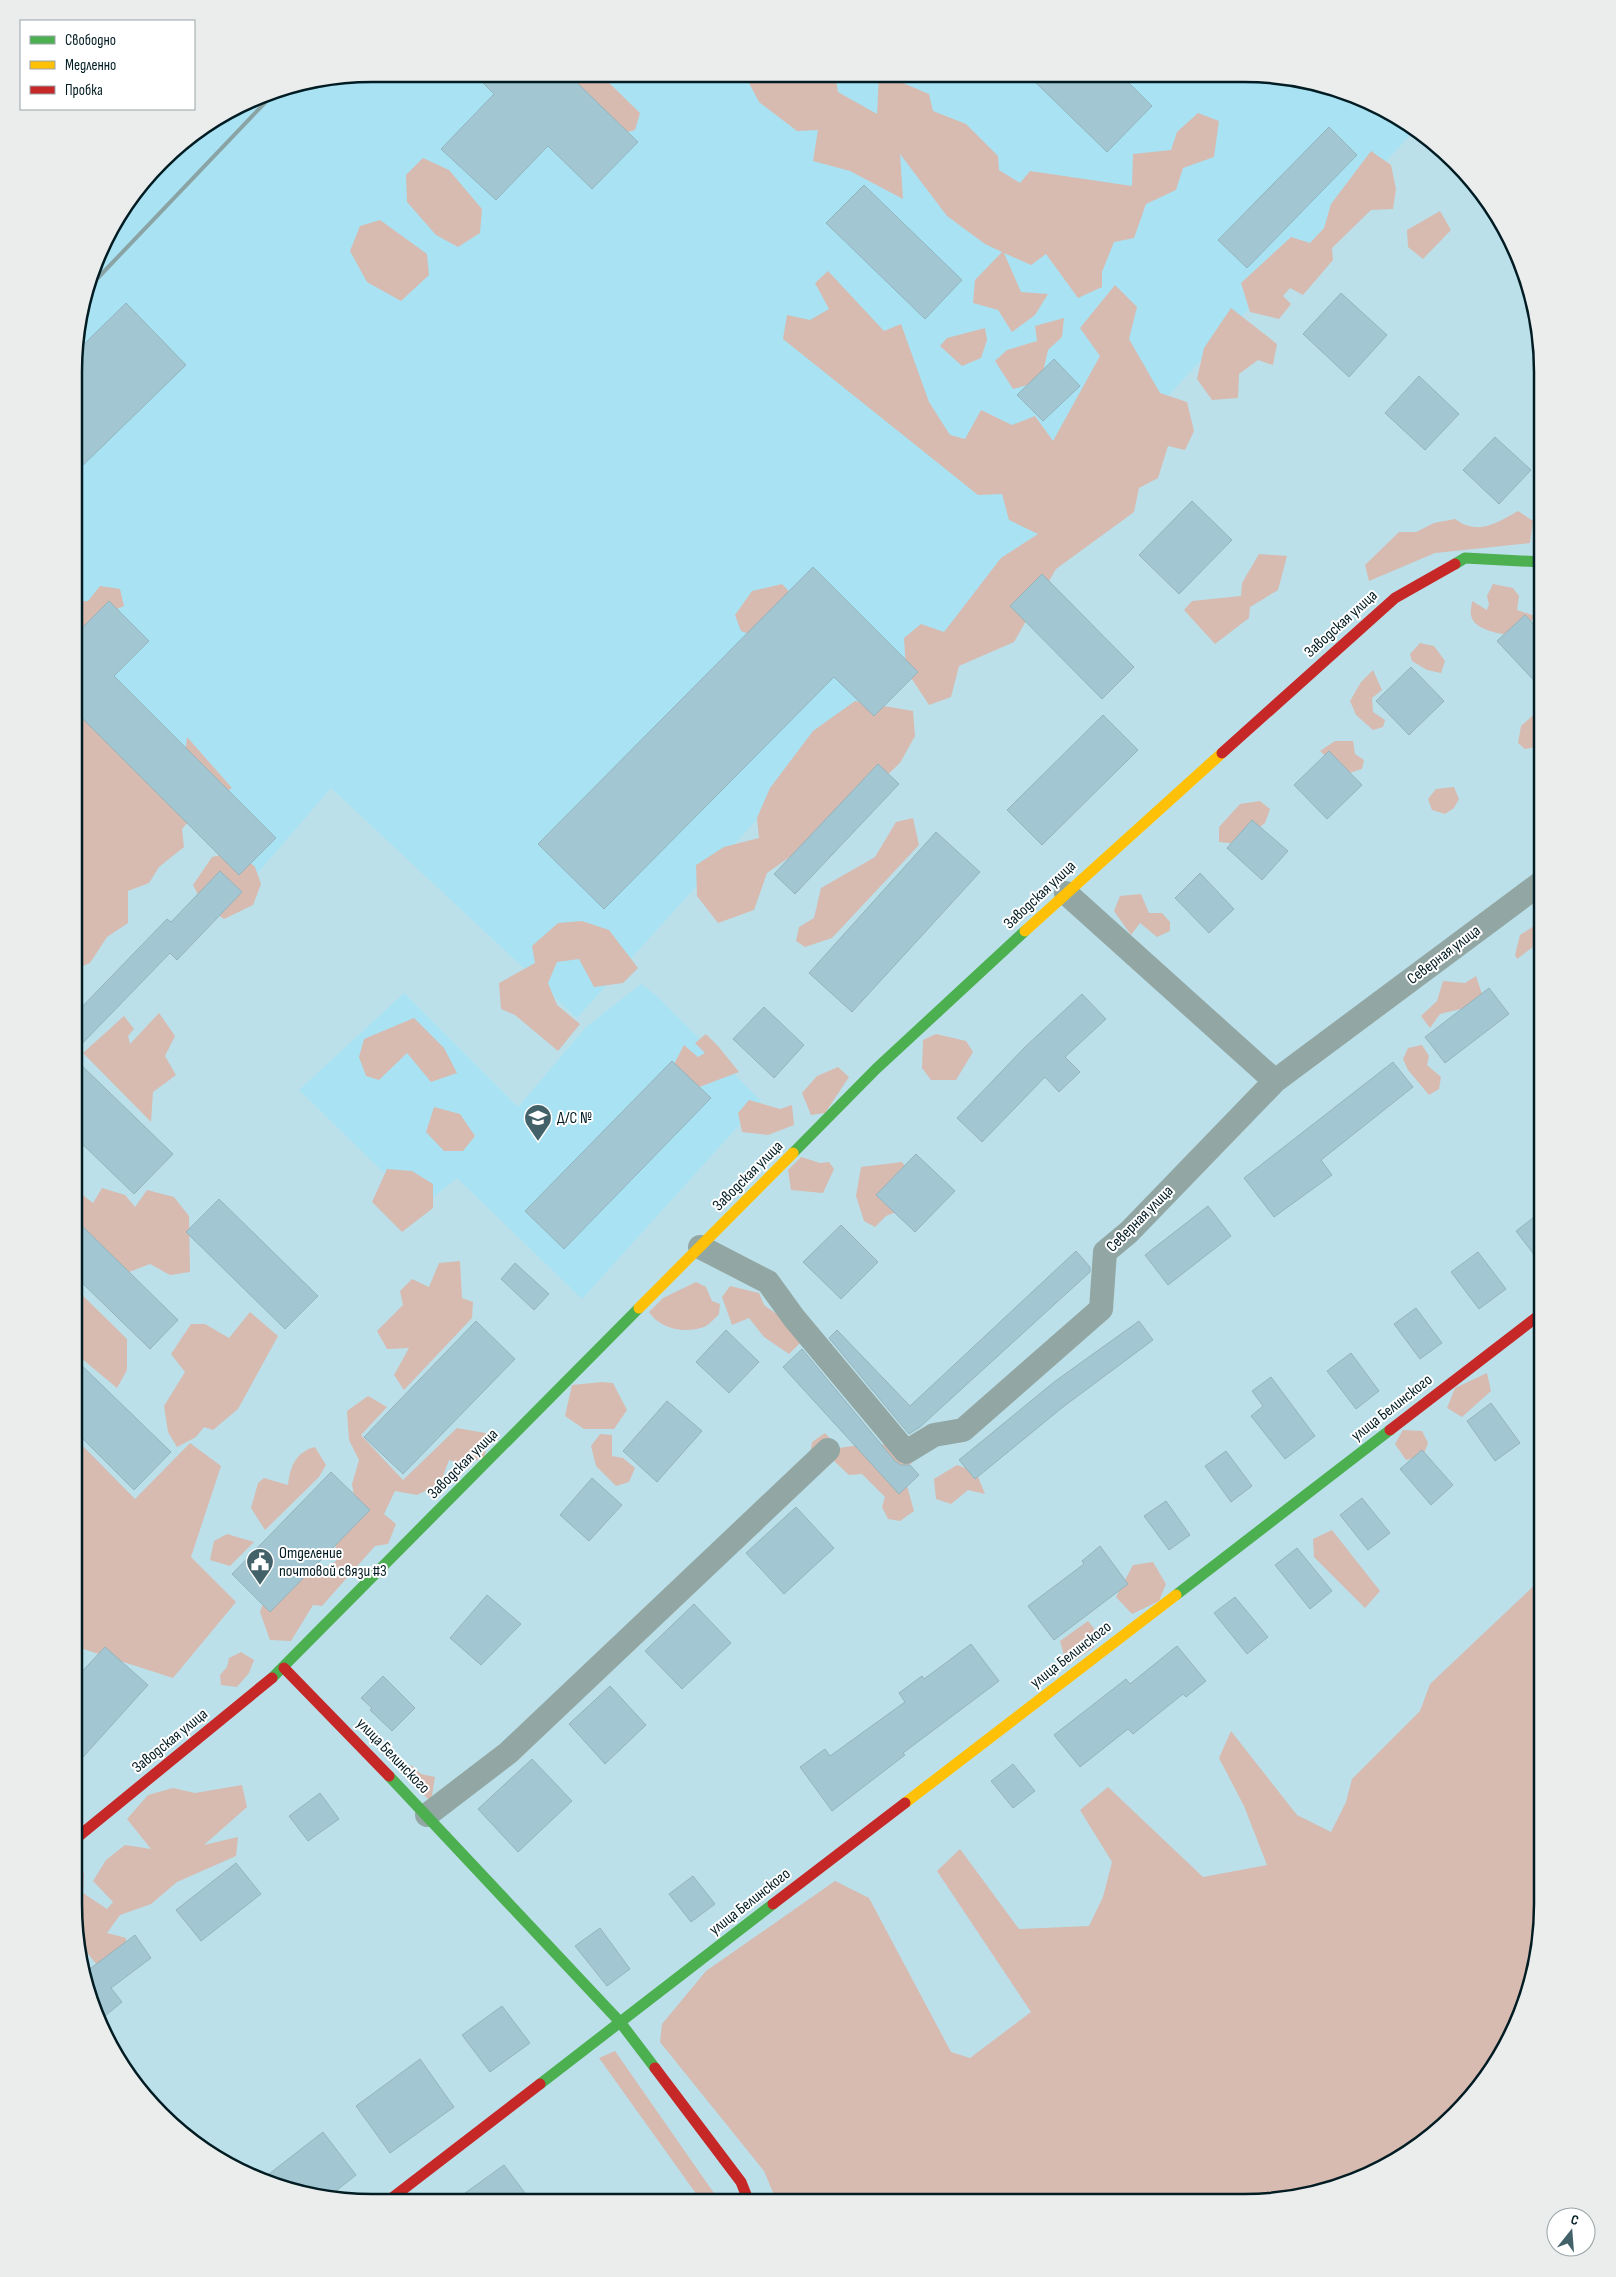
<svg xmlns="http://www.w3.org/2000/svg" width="1616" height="2277" viewBox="0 0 1616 2277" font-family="'Sofia Sans Condensed',sans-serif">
  <rect width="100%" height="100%" fill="#bce0ea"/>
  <path fill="#a9e3f3" d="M 373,74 L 1283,76 L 1358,97 L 1415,130 L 1047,526 L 918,672 L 873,719 L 859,707 L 577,1018 L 331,788 L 249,883 L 87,723 L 76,736 L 76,333 L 114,223 L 176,148 L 276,90 Z
    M 641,984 L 657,996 L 761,1101 L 582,1299 L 457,1178 L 420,1208 L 299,1090 L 404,993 L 518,1107 L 586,1027 Z"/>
  <path fill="#d7bab0" d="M 559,74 L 600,74 L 640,113 L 635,130 L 620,134 Z
    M 717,75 L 835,75 L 838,92 L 877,114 L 879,75 L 884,75 L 929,94 L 933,111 L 966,124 L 998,156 L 999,170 L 1020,183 L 1030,171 L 1132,186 L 1133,154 L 1171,150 L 1177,132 L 1198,113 L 1219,121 L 1214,157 L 1183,168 L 1176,190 L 1146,204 L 1134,238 L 1114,242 L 1102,272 L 1102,287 L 1078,298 L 1046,254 L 1031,265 L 1004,253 L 1021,292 L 1048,294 L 1035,315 L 1012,332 L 998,310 L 973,303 L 975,280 L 1002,252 L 985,244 L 947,216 L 900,154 L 903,199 L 850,171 L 813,161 L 818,130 L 797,131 L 759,102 L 749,83 L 720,83 Z
    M 1371,151 L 1391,165 L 1396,189 L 1393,209 L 1371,210 L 1332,248 L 1333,260 L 1303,295 L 1290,288 L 1283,296 L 1291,304 L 1279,319 L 1250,312 L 1241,283 L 1291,237 L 1310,243 L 1324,228 L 1331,204 Z
    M 423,158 L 449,170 L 482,209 L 480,233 L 458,247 L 436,235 L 407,202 L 406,175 Z
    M 1440,211 L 1451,230 L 1423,259 L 1408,247 L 1407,230 Z
    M 380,220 L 427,254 L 429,275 L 401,301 L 367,282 L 350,251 L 360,226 Z
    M 828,271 L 884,331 L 901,324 L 929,402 L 950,435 L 965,439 L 981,410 L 1012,425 L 1035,416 L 1053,441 L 1100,356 L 1080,328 L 1115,285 L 1137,307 L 1129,339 L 1160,393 L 1187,402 L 1194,431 L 1185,450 L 1168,446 L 1158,478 L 1139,488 L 1134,512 L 1056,569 L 1014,642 L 959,666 L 951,697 L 929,705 L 906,670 L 904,638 L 921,624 L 944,632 L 1001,558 L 1038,534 L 1009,520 L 1002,494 L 978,495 L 783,339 L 787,315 L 810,320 L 829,309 L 815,283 Z
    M 1231,308 L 1277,344 L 1273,365 L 1258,360 L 1239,374 L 1238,398 L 1212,400 L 1197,379 L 1204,348 Z
    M 1064,318 L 1062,337 L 1048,350 L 1041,381 L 1013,389 L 995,361 L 1007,350 L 1037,341 L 1035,326 Z
    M 985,328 L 987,340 L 981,358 L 962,366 L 940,346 L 947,338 Z
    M 1518,511 L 1533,521 L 1530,543 L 1435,553 L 1369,581 L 1365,565 L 1399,532 L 1416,532 L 1434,523 L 1455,519 C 1478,536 1497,523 1518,511 Z
    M 1259,554 L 1287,556 L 1278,590 L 1250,607 L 1249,618 L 1215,644 L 1184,610 L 1192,601 L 1241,596 L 1242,583 Z
    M 782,584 L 798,601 L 763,639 L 741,631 L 735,615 L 752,591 Z
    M 1493,584 L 1513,588 L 1519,596 L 1517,610 L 1535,616 L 1526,628 L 1516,636 C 1503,634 1472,631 1471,614 C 1470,610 1472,605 1472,601 L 1487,610 L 1489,604 L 1487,596 Z
    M 100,586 L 120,589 L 124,606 L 104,615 L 82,635 L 76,631 L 76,602 L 88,601 Z
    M 1420,643 L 1434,646 L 1445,661 L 1441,673 L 1427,670 L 1412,661 L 1410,654 Z
    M 1373,670 L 1382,690 L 1372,698 L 1373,712 L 1385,720 L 1383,727 L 1373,730 L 1356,715 L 1350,701 L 1361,682 Z
    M 855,701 L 913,711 L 915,736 L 900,763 L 828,830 L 767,873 L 754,910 L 718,923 L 697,896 L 696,865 L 724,847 L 759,838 L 757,818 L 770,788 L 813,731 Z
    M 76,706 L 183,776 L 187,737 L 232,788 L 200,808 L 182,829 L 184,847 L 159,867 L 149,883 L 128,891 L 128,923 L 107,937 L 90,963 L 75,969 Z
    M 1538,711 L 1542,715 L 1542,746 L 1525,749 L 1518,743 L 1521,726 Z
    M 1335,741 L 1353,741 L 1355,754 L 1364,760 L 1362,769 L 1346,774 L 1320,751 Z
    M 1454,787 L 1459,799 L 1454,808 L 1445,814 L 1432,810 L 1428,799 L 1436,789 Z
    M 1260,801 L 1270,809 L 1265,823 L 1237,844 L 1219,842 L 1219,827 L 1240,804 Z
    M 913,818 L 919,845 L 832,938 L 805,947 L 796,941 L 799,927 L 814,918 L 821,888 L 875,857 L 896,822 Z
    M 237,851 L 255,867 L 261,884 L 253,905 L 224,919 L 203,904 L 193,885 L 212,857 Z
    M 1141,894 L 1149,913 L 1162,913 L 1170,922 L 1170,931 L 1157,937 L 1140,923 L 1131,935 L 1114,911 L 1120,896 Z
    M 582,921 L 609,930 L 638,968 L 623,983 L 594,987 L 579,959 L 557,962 L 548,983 L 557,1005 L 580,1024 L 558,1051 L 515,1015 L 501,1009 L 499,983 L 535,963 L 532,946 L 558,923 Z
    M 1542,921 L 1542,940 L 1517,959 L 1515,955 L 1520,935 Z
    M 1476,976 L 1483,997 L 1469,1007 L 1440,1014 L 1430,1028 L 1421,1016 L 1437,1001 L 1443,981 L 1465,983 Z
    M 159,1013 L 175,1036 L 165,1056 L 176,1075 L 153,1092 L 151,1122 L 83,1053 L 124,1016 L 134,1029 L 128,1036 L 130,1044 Z
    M 414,1018 L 444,1048 L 457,1073 L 431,1082 L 407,1053 L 379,1080 L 366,1076 L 359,1057 L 364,1039 Z
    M 706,1034 L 718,1046 L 739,1072 L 694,1089 L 672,1068 L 684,1045 L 698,1057 L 705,1053 L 695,1043 Z
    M 936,1034 L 966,1041 L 973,1052 L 956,1080 L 931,1080 L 922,1068 L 923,1040 Z
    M 1422,1045 L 1429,1056 L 1427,1065 L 1441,1077 L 1439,1089 L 1429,1095 L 1408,1070 L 1403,1059 L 1408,1048 Z
    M 838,1067 L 849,1077 L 825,1113 L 811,1115 L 802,1093 L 817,1076 Z
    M 749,1100 L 780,1109 L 792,1105 L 794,1125 L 768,1135 L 742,1132 L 738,1113 Z
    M 434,1107 L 460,1114 L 475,1136 L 463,1151 L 444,1151 L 426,1132 Z
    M 75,1154 L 83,1170 L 79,1192 L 93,1203 L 102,1188 L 125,1195 L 135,1207 L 147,1190 L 174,1197 L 189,1216 L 190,1272 L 170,1275 L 150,1264 L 121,1275 L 108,1269 L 75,1231 Z
    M 801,1157 L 820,1163 L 829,1162 L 834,1169 L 823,1193 L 791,1190 L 788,1170 Z
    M 902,1162 L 911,1175 L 903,1209 L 886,1216 L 875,1227 L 864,1221 L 856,1196 L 861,1167 Z
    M 387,1169 L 412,1171 L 433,1184 L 433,1208 L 402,1232 L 372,1202 Z
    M 460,1261 L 462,1298 L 473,1302 L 472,1318 L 404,1390 L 394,1375 L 409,1348 L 387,1349 L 377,1331 L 403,1305 L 400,1291 L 412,1279 L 429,1287 L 439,1263 Z
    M 696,1282 L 706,1287 L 712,1301 L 720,1304 L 719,1314 C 715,1318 709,1325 704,1327 C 685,1334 660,1329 649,1312 L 663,1298 Z
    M 730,1286 L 759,1293 L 764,1305 L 778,1315 L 800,1343 L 789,1354 L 764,1337 L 749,1318 L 732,1325 L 722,1297 Z
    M 75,1288 L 127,1339 L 127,1370 L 117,1388 L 75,1353 Z
    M 250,1312 L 278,1336 L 238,1409 L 213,1430 L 204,1427 L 196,1437 L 177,1447 L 168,1432 L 164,1406 L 185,1372 L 171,1354 L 191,1324 L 205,1324 L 229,1338 Z
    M 1487,1373 L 1491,1391 L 1462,1417 L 1447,1408 L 1455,1388 Z
    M 602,1382 L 613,1383 L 627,1410 L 614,1429 L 584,1429 L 565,1416 L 572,1385 Z
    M 368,1396 L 387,1407 L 361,1435 L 403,1480 L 457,1428 L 491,1434 L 484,1457 L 465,1465 L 449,1460 L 440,1484 L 417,1495 L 395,1491 L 384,1514 L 396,1524 L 388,1544 L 375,1546 L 322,1606 L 313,1605 L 291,1641 L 270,1640 L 260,1612 L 267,1593 L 306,1568 L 325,1568 L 336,1561 L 335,1532 L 356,1509 L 352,1484 L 359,1460 L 349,1440 L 347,1411 Z
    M 1403,1430 L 1422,1431 L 1428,1443 L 1423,1456 L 1406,1460 L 1395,1444 Z
    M 825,1433 L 839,1448 L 860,1445 L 875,1447 L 893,1441 L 909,1445 L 912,1463 L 899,1472 L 905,1479 L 914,1511 L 900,1521 L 888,1519 L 882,1507 L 885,1497 L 862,1474 L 849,1475 L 833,1460 L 810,1455 L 812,1442 Z
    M 600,1434 L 612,1435 L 612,1456 L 623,1458 L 635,1468 L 629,1482 L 616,1486 L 596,1466 L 591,1446 Z
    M 75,1438 L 135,1499 L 190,1443 L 221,1466 L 191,1557 L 236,1602 L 173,1678 L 74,1646 Z
    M 315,1447 L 326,1465 L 319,1477 L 265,1530 L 251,1508 L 258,1483 L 264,1478 L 288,1485 C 290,1468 295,1452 315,1447 Z
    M 957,1465 L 976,1472 L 985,1494 L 968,1490 L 951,1504 L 936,1499 L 934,1479 Z
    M 1332,1530 L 1380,1591 L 1365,1608 L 1314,1557 L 1313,1539 Z
    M 227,1534 L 254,1542 L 230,1566 L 210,1560 L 214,1541 Z
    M 1153,1562 L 1166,1584 L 1159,1601 L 1132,1614 L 1116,1597 L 1133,1565 Z
    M 1542,1578 L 1542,1924 L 1526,2001 L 1492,2071 L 1440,2129 L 1375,2173 L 1320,2193 L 1244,2203 L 777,2202 L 764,2171 L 660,2042 L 662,2024 L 706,1971 L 835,1881 L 869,1898 L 951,2052 L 970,2058 L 1031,2012 L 937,1871 L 960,1849 L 1019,1929 L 1089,1926 L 1103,1897 L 1112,1862 L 1080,1810 L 1108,1787 L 1203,1877 L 1267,1865 L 1244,1806 L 1219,1758 L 1231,1731 L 1297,1815 L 1331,1832 L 1346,1802 L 1352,1779 L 1420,1711 L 1430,1684 Z
    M 1088,1621 L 1096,1631 L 1094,1647 L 1067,1666 L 1060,1641 Z
    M 241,1652 L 254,1660 L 249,1673 L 237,1687 L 221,1685 L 220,1675 L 227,1667 L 229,1658 Z
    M 411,1765 L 421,1774 L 435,1777 L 431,1802 L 404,1775 Z
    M 242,1785 L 247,1807 L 204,1845 L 238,1837 L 236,1856 L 177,1882 L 151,1904 L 120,1915 L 107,1933 L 126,1938 L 125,1952 L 98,1966 L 84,1949 L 80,1950 L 74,1905 L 74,1874 L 84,1873 L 83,1893 L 107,1909 L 113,1902 L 93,1881 L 106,1860 L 125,1845 L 151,1849 L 127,1819 L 148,1795 L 173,1788 L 195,1793 Z
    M 615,2051 L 716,2196 L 719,2202 L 702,2202 L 599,2058 Z"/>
  <path fill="#a2c7d2" stroke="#93b4bd" d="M 474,74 L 568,74 L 638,142 L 592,189 L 548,146 L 496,200 L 441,149 L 494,94 Z
    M 1029,76 L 1122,76 L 1152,106 L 1107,152 Z
    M 1329,127 L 1357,155 L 1247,268 L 1218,240 Z
    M 864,185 L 962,280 L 925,319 L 826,223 Z
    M 1341,293 L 1387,335 L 1349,377 L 1303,334 Z
    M 126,303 L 186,365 L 76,472 L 76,352 Z
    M 1054,359 L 1080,386 L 1043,421 L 1017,395 Z
    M 1419,376 L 1459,414 L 1425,450 L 1385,413 Z
    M 1495,437 L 1531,470 L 1499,504 L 1463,470 Z
    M 1192,501 L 1232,540 L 1179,594 L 1139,555 Z
    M 813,567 L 918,672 L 874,716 L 834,677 L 604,909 L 538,844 Z
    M 1042,574 L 1134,667 L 1102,699 L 1010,606 Z
    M 109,601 L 149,641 L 114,676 L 276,838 L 239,875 L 76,712 L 76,634 Z
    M 1525,615 L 1542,633 L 1542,689 L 1497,641 Z
    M 1411,667 L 1444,701 L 1409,735 L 1376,701 Z
    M 1103,715 L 1138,750 L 1042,845 L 1007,810 Z
    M 1329,751 L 1362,785 L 1327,819 L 1294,785 Z
    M 878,764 L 899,784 L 795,894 L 774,874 Z
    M 1252,820 L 1288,851 L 1262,880 L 1227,848 Z
    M 936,832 L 980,872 L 852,1012 L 809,973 Z
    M 220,871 L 242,892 L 177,960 L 170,953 L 75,1051 L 75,1014 L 167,919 L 171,922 Z
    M 1200,873 L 1234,909 L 1209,933 L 1175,898 Z
    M 1489,988 L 1509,1014 L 1445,1063 L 1425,1037 Z
    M 1082,994 L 1106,1019 L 1065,1057 L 1080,1072 L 1059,1092 L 1045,1077 L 982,1142 L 957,1118 L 1025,1047 Z
    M 764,1007 L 804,1045 L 774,1078 L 733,1039 Z
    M 75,1059 L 173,1154 L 134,1194 L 75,1137 Z
    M 672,1061 L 711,1098 L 564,1249 L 525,1211 Z
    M 1393,1062 L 1413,1087 L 1321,1160 L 1332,1175 L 1274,1217 L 1244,1178 Z
    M 916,1154 L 955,1191 L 915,1232 L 876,1195 Z
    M 219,1199 L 318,1296 L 285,1329 L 186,1232 Z
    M 1208,1206 L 1231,1236 L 1168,1285 L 1145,1255 Z
    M 1542,1211 L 1542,1265 L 1516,1231 Z
    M 75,1219 L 178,1320 L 150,1349 L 75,1276 Z
    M 841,1225 L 878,1262 L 841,1299 L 803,1262 Z
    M 1076,1251 L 1090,1267 L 1090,1272 L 920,1427 L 909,1434 L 829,1338 L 837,1330 L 910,1406 Z
    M 1478,1252 L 1506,1289 L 1479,1309 L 1451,1272 Z
    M 515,1263 L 549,1294 L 534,1310 L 501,1279 Z
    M 1416,1308 L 1442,1343 L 1420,1359 L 1394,1324 Z
    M 476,1321 L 515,1359 L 403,1474 L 364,1437 Z
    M 1139,1321 L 1153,1340 L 1063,1407 L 975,1479 L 959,1460 L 1054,1382 Z
    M 726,1330 L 759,1362 L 729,1393 L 696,1362 Z
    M 802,1349 L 895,1461 L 901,1465 L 910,1465 L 919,1475 L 899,1494 L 783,1367 Z
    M 1351,1353 L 1379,1391 L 1356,1409 L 1327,1371 Z
    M 75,1359 L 171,1452 L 134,1490 L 75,1431 Z
    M 1271,1377 L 1315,1436 L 1285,1459 L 1251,1416 L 1263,1406 L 1252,1391 Z
    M 667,1401 L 702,1431 L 657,1482 L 623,1451 Z
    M 1491,1403 L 1520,1443 L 1495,1461 L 1467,1421 Z
    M 1422,1450 L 1453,1485 L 1431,1505 L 1400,1469 Z
    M 1226,1451 L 1252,1486 L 1231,1502 L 1205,1466 Z
    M 331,1472 L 370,1510 L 270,1612 L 232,1574 Z
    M 592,1478 L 622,1505 L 589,1541 L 560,1515 Z
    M 1362,1498 L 1390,1533 L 1368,1550 L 1340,1515 Z
    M 1166,1501 L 1190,1535 L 1169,1550 L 1144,1516 Z
    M 796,1507 L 834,1548 L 784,1594 L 746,1553 Z
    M 1100,1546 L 1128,1584 L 1054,1640 L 1028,1606 L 1084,1564 L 1082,1561 Z
    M 1297,1548 L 1332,1591 L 1310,1609 L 1275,1565 Z
    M 487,1595 L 521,1624 L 481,1665 L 450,1638 Z
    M 1235,1597 L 1268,1637 L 1247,1654 L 1214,1613 Z
    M 694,1604 L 731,1643 L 682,1689 L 645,1651 Z
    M 971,1644 L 999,1681 L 903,1753 L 905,1755 L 832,1811 L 800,1767 L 825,1749 L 830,1756 L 905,1702 L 899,1693 L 922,1676 L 924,1679 Z
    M 1177,1646 L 1206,1681 L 1186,1697 L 1183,1694 L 1133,1734 L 1128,1729 L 1080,1767 L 1054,1735 L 1126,1679 L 1130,1684 Z
    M 105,1647 L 148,1685 L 74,1767 L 74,1680 Z
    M 383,1676 L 415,1708 L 392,1731 L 370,1710 L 372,1708 L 361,1698 Z
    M 610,1686 L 646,1725 L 605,1764 L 569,1724 Z
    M 532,1759 L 572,1801 L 518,1852 L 478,1809 Z
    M 1013,1764 L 1035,1791 L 1013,1808 L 991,1781 Z
    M 320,1793 L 339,1819 L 308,1841 L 289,1816 Z
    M 236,1863 L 261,1894 L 201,1941 L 176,1910 Z
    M 693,1876 L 715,1904 L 691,1922 L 669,1894 Z
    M 600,1928 L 630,1969 L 607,1986 L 575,1946 Z
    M 135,1935 L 151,1958 L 111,1988 L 122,2002 L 99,2021 L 83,1974 Z
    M 502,2006 L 530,2043 L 490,2072 L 462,2035 Z
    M 420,2059 L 454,2107 L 390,2153 L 356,2106 Z
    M 323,2132 L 356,2175 L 326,2199 L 260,2181 Z
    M 504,2165 L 531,2201 L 454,2201 Z"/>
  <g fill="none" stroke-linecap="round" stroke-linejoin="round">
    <path stroke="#92a7a3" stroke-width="24" d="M 1066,893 L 1275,1081
      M 700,1247 L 768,1282 L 794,1318 L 906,1452 L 934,1435 L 963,1430 L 1101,1309 L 1105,1252 L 1129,1232 L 1275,1081 L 1542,882
      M 427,1815 L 508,1753 L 828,1450"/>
    <path stroke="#4caf50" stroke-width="11" d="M 1455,564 L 1465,558 L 1542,562
      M 793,1153 L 876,1069 L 1025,931
      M 1176,1595 L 1390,1430
      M 272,1678 L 639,1308
      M 389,1776 L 620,2022 L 655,2068
      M 540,2084 L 773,1904"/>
    <path stroke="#ffc107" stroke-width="11" d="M 1025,931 L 1222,753
      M 639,1308 L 793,1153
      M 905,1803 L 1176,1595"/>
    <path stroke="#c62828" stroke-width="11" d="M 1222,753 L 1395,598 L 1455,564
      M 1390,1430 L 1542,1313
      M 284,1668 L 389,1776
      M 74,1840 L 272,1678
      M 773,1904 L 905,1803
      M 655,2068 L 741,2182 L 749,2202
      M 388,2201 L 540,2084"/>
    <path stroke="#8aa3a5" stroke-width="4" d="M 94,282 L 278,89"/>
  </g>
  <defs>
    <symbol id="school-pin" viewBox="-11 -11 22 30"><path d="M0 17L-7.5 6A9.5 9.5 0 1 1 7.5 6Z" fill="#436169" stroke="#fff"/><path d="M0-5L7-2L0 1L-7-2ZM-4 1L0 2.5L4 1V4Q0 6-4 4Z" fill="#fff"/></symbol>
    <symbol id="civic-pin" viewBox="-11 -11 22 30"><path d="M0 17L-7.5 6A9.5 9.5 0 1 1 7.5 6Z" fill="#436169" stroke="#fff"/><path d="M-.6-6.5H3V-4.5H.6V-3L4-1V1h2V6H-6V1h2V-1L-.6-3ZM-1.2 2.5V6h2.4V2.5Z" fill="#fff"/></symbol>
  </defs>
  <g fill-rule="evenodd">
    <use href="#school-pin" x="522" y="1102" width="32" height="43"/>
    <use href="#civic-pin" x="244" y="1546" width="32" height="43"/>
  </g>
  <g text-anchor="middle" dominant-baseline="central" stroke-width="4" stroke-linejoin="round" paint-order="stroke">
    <g font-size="16" fill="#021c23" stroke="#fff">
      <text transform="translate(1341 624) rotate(-42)">Заводская улица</text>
      <text transform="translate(1040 895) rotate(-43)">Заводская улица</text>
      <text transform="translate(1444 955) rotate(-37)">Северная улица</text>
      <text transform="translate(748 1176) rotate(-45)">Заводская улица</text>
      <text transform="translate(1140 1219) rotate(-45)">Северная улица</text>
      <text transform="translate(1392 1408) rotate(-38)">улица Белинского</text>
      <text transform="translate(463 1464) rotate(-45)">Заводская улица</text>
      <text transform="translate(1071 1655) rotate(-38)">улица Белинского</text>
      <text transform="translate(170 1741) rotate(-39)">Заводская улица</text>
      <text transform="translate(393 1756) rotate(46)">улица Белинского</text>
      <text transform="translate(750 1902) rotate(-38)">улица Белинского</text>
    </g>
    <g font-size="16" fill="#021c23" stroke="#fff" text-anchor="start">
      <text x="557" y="1118">Д/С №</text>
      <text x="279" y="1553">Отделение<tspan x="279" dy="18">почтовой связи #3</tspan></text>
    </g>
  </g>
  <path d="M0 0H1616V2277H0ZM372 82H1244A290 290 0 0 1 1534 372V1904A290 290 0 0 1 1244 2194H372A290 290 0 0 1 82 1904V372A290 290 0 0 1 372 82Z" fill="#ebeded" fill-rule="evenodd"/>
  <path fill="none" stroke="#021c23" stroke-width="2.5" d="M372 82H1244A290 290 0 0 1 1534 372V1904A290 290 0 0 1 1244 2194H372A290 290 0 0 1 82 1904V372A290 290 0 0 1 372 82Z"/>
  <rect x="20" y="20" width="175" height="90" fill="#ffffff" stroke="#9aa4a7"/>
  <rect x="30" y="36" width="25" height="8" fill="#4caf50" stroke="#9aa4a7"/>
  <text x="65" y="45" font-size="15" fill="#021c23">Свободно</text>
  <rect x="30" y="61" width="25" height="8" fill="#ffc107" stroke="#9aa4a7"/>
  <text x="65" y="70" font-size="15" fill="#021c23">Медленно</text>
  <rect x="30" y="86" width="25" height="8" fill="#c62828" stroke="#9aa4a7"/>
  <text x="65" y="95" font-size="15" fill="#021c23">Пробка</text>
  <g transform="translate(1571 2232) rotate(17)"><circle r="24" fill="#ffffff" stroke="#9aa4a7"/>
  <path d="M0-4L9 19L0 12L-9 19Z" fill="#436169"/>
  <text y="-8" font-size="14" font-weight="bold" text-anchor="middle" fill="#021c23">С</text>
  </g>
</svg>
